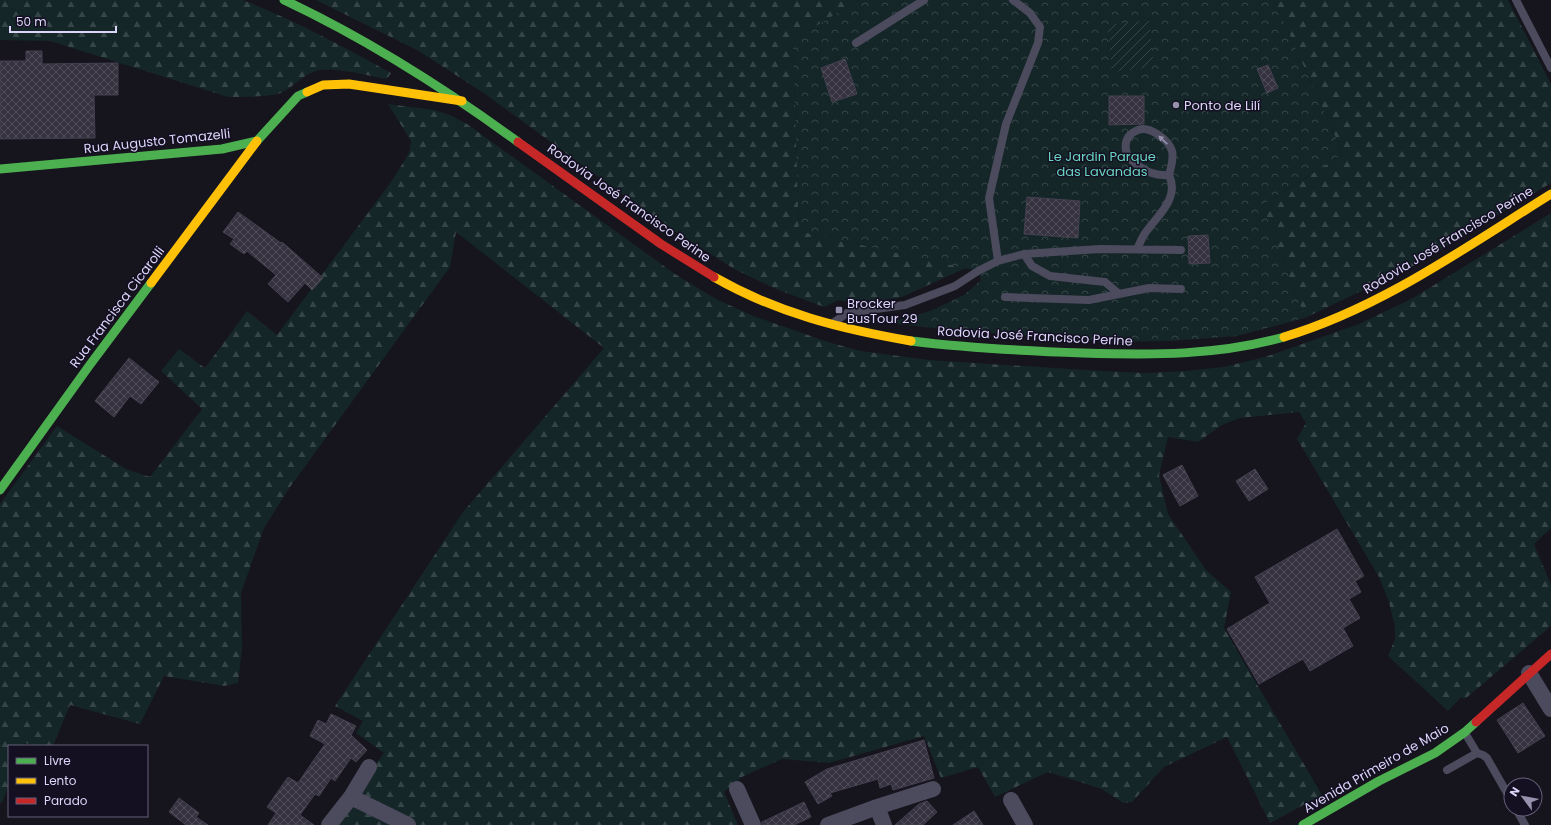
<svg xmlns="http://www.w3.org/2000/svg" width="1551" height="825" viewBox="0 0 1551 825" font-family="Poppins,sans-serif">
  <defs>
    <pattern id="forest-firs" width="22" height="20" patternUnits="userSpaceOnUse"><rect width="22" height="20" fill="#142628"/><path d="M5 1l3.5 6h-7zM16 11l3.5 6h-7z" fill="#364548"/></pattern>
    <pattern id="park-crowns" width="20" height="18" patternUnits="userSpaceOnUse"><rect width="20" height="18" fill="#142628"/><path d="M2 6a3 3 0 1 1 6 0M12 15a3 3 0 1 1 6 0" fill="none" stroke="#364548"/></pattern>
    <pattern id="garden-furrows" width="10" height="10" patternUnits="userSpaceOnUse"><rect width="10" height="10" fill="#142628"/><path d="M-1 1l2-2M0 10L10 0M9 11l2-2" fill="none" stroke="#364548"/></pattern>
    <pattern id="building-cross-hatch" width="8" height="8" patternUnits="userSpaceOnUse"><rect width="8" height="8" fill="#36323f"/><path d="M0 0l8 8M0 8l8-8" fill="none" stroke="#524f5c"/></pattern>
  </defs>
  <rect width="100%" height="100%" fill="#16141d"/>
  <path fill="url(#forest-firs)" d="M 0,0 L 243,0 C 294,20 343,46 391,73 L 387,79 C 371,76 334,67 320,70 C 304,73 296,85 283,92 C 275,97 239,97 228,97 L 50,41 L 0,40 Z
    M 316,0 L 859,0 L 793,40 L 799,231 L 966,268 L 902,297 L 860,304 L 838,300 L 824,307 L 776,289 L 734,269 L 684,237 L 619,192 L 485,94 L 417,50 Z
    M 1274,0 L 1508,0 L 1551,84 L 1551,183 L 1415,265 L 1305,318 L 1262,205 L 1343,154 Z
    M 388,104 L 434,110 L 450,115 L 467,124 L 675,274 L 716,299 L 753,316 L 828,342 L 861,351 L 929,360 L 1102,371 L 1146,373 L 1186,371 L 1223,367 L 1265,357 L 1359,324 L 1413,298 L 1551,213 L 1551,528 L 1534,544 L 1551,585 L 1551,626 L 1465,699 L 1461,697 L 1448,711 L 1388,656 L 1395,639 L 1395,627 L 1389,602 L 1379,577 L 1297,439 L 1306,423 L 1299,412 L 1240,418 L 1222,425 L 1198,442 L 1168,437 L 1159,475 L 1168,514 L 1206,570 L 1231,592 L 1224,628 L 1322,795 L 1270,823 L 1227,737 L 1164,767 L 1132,802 L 1123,803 L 1102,789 L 1048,772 L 995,797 L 978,767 L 941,778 L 924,736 L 829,763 L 782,759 L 742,777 L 724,792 L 738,825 L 331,825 L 384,753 L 356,733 L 363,721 L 335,706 L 463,512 L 604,348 L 456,232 L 450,267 L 290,487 L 264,528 L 241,593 L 242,649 L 238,683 L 224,686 L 164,676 L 140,724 L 70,705 L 53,746 L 35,746 L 25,743 L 24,746 L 9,746 L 9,784 L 2,803 L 0,802 L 0,504 L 57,426 L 126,469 L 150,477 L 202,409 L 161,371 L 179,349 L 205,368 L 247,311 L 277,335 L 391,182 L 409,153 L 411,141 Z"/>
  <path fill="url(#park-crowns)" d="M 859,0 L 1274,0 L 1343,154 L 1262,205 L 1305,318 L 1237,336 L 1171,341 L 1110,342 L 963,331 L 887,323 L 930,311 L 964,295 L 981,280 L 978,271 L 799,231 L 793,40 Z"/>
  <path fill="url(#garden-furrows)" d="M 1149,20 L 1154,67 L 1112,72 L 1107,25 Z"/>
  <path fill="url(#building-cross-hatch)" stroke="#444050" d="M 26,51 L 42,51 L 42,64 L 118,63 L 118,95 L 94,95 L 95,138 L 0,139 L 0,61 L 26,61 Z
    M 845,59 L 857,94 L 832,102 L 821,68 Z
    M 1268,65 L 1278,88 L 1267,93 L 1257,69 Z
    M 1109,96 L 1144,96 L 1144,124 L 1109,125 Z
    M 1027,197 L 1080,201 L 1078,238 L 1024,234 Z
    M 238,212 L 281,243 L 282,242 L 323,278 L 312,290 L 305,283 L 288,302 L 268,284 L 276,275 L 247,251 L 244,254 L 230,244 L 234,239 L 223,232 Z
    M 1208,235 L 1210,263 L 1189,264 L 1188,236 Z
    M 129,358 L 159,382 L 141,404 L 130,396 L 114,417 L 95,401 Z
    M 1182,465 L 1198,496 L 1180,506 L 1163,475 Z
    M 1255,469 L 1268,489 L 1249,501 L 1236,481 Z
    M 1337,529 L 1364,576 L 1355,581 L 1361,592 L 1349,599 L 1360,618 L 1343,628 L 1353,646 L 1310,671 L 1303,659 L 1259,684 L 1227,629 L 1270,603 L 1255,577 Z
    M 1523,703 L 1545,736 L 1518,753 L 1497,720 Z
    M 331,714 L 356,726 L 351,735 L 367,750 L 356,762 L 351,758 L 335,781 L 331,778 L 319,796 L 315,794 L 300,815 L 314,825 L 268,825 L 276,813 L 267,807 L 288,777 L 298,783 L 311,764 L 325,744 L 310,736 L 318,720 L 326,724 Z
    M 924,740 L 934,778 L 893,790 L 891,784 L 880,788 L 878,779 L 830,793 L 832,796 L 818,804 L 805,782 L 827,769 Z
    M 179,798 L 199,813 L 196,817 L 208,825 L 186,825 L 169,812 Z
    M 927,801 L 937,812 L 923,825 L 895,825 L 919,804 Z
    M 804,802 L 811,817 L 794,825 L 762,825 L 762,822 Z
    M 974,811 L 983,825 L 953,825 Z"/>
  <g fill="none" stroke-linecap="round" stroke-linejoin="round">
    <path stroke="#4c4a5d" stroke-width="8" d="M 1516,0 L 1551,68
      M 856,43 L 924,0
      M 1137,249 C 1140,243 1142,237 1146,232 C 1158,215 1180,198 1169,175 C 1171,167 1174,159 1172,151 C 1169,140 1149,125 1138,130 C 1122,136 1122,154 1135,163 C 1146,172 1155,176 1169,175
      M 1024,254 L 1032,266 L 1050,276 L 1105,282 L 1118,293
      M 998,261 L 989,198 L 1006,124 L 1038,43 L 1040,27 L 1030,13 L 1013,0
      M 1005,297 L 1089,300 L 1149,288 L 1181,289
      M 833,323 L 847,313 L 905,305 L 955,286 L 978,271 L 998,261 L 1024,254 L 1100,249 L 1181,250
      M 1465,733 L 1477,753 L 1483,755 L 1487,758 L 1511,800
      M 1447,770 L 1477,753
      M 1516,809 L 1525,825"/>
    <path stroke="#4c4a5d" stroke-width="16" d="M 1529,673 L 1551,709
      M 737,789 L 753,825
      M 351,797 L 408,825
      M 1011,800 L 1025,825
      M 877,807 L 884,825
      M 329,825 L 351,797 L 369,767
      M 828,825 L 877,807 L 933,789"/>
    <path stroke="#4caf50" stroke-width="9" d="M 284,0 C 367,39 444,88 518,142
      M 0,169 L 222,149 L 257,141 L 298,96 L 307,92
      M 911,341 C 968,348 1025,351 1083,353 C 1151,355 1218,356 1284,337
      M 0,490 L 89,366 L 151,283
      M 1303,825 L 1379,781 L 1435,753 L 1465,732 L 1476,722"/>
    <path stroke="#ffc107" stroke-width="9" d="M 307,92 L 323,85 L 349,84 L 462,101
      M 714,277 C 777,313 841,329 911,341
      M 151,283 L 257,141
      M 1284,337 C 1381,308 1466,247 1551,194"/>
    <path stroke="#c62828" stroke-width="9" d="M 518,142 L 661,244 L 714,277
      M 1476,722 L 1551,654"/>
  </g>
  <defs><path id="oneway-solid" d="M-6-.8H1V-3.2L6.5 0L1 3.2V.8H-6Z"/></defs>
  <use fill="#9490ac" href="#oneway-solid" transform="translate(1163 140) rotate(-137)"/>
  <g fill="#9791ad" stroke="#141021" stroke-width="1.5">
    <circle cx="1176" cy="105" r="4"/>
    <rect x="835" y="306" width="8" height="8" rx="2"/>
  </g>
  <g text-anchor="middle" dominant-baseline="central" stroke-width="3" stroke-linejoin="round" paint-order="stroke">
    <g font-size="13" fill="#dcd5fa" stroke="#141021" text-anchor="start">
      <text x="1184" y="105">Ponto de Lilí</text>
      <text x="847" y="303">Brocker<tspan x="847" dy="15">BusTour 29</tspan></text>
    </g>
    <g font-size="13" fill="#dcd5fa" stroke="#141021">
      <text transform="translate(157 141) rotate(-6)">Rua Augusto Tomazelli</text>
      <text transform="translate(629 203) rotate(35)">Rodovia José Francisco Perine</text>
      <text transform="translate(1448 240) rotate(-31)">Rodovia José Francisco Perine</text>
      <text transform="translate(117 307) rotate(-53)">Rua Francisca Cicarolli</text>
      <text transform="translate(1035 336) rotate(3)">Rodovia José Francisco Perine</text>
      <text transform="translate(1376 768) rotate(-30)">Avenida Primeiro de Maio</text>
    </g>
    <g font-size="13" fill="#69d2c1" stroke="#141021">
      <text x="1102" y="156">Le Jardin Parque<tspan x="1102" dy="15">das Lavandas</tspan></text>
    </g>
  </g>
  <rect x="8" y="745" width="140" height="72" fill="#141021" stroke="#645f78"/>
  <rect x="16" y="758" width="20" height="6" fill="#4caf50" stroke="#645f78"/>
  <text x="44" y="765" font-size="12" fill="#dcd5fa">Livre</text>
  <rect x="16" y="778" width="20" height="6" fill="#ffc107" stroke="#645f78"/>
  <text x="44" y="785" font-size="12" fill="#dcd5fa">Lento</text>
  <rect x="16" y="798" width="20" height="6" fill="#c62828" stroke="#645f78"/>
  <text x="44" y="805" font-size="12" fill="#dcd5fa">Parado</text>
  <g transform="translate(1523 797) rotate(302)"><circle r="19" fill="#141021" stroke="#645f78"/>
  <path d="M0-3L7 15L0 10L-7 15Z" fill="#9791ad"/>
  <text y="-6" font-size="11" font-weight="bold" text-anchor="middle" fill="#dcd5fa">N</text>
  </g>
  <path d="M10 26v6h106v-6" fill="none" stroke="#dcd5fa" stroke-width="2"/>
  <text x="16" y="26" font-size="12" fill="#dcd5fa" stroke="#141021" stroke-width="3" paint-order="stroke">50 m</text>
</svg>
